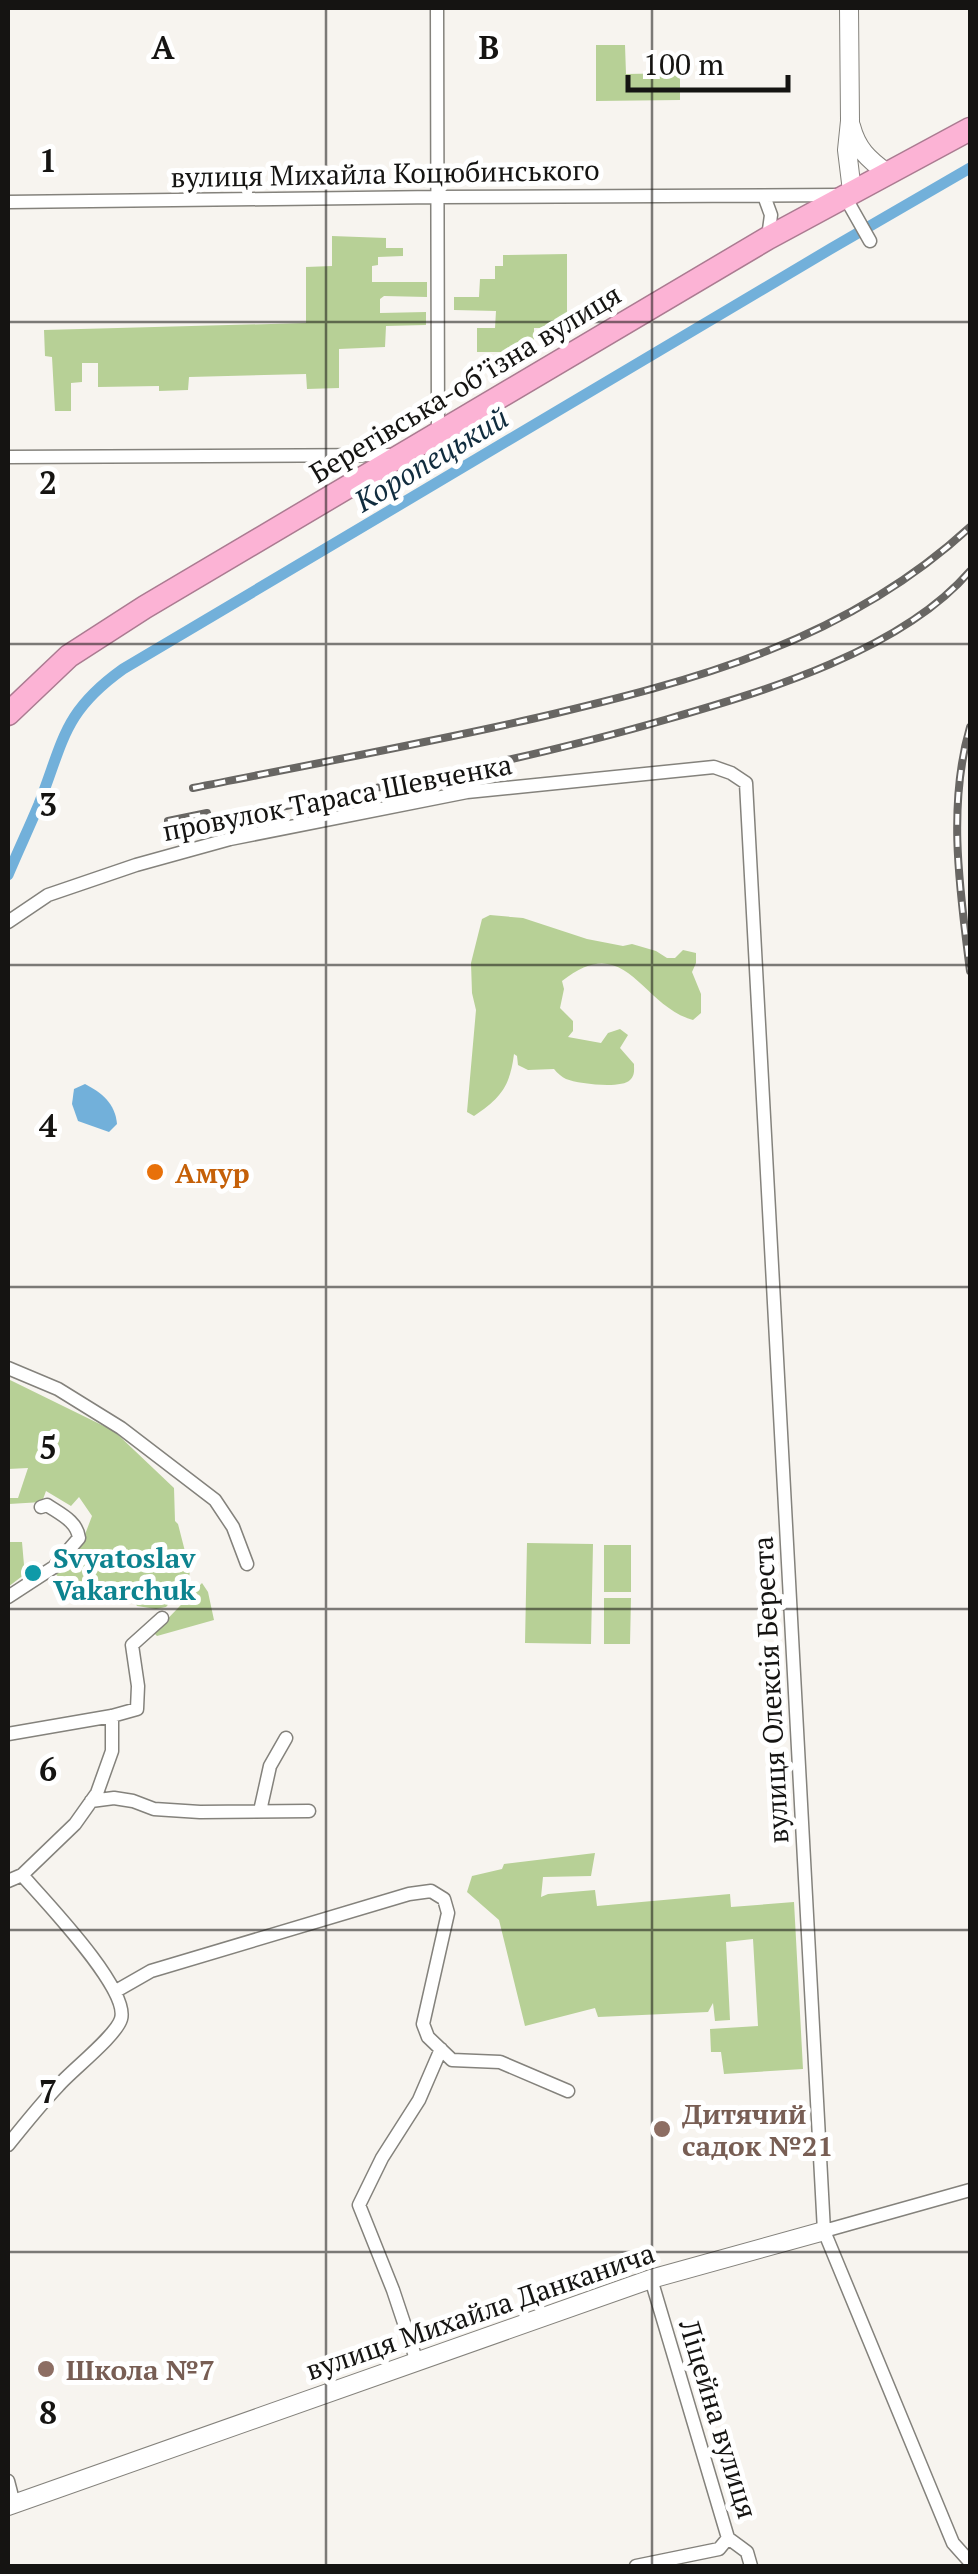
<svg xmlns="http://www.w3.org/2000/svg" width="978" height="2574" viewBox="0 0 978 2574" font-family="'PT Serif',serif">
  <rect width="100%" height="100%" fill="#f7f4ef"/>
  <path fill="#b7d096" d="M 596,45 L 625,45 L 626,74 L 680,73 L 680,100 L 596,101 Z
    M 332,236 L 386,238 L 386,248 L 403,248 L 403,256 L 378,257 L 378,265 L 372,266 L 372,282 L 427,282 L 427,297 L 384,296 L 380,299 L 380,313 L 426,312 L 426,325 L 386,326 L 385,347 L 339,349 L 339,388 L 307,389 L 306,374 L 189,377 L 188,390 L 159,391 L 159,386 L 98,387 L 98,363 L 82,363 L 82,382 L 71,383 L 71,411 L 55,411 L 52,357 L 45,356 L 44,330 L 306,323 L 306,267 L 332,266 Z
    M 567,254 L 567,328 L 534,328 L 534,352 L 477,352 L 477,328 L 495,328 L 496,311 L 454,310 L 454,297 L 479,297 L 480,279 L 495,279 L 495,266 L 503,266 L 503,255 Z
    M 490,915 L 523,918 L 587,939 L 623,946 L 632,944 L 656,951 L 667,958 L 675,958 L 683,950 L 696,953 L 696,963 L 692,972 L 701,994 L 701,1013 L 693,1020 C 640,1005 626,930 562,981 L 564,989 L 560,1008 L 573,1021 L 573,1031 L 568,1037 L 601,1043 L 608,1033 L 620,1029 L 628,1035 L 620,1048 L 634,1064 C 634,1070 635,1075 630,1080 C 622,1089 578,1084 566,1079 C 562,1077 557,1073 554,1069 L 528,1070 L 518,1065 L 517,1056 L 514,1054 C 510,1086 501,1098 474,1116 L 467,1112 L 476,1010 L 472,993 L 471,963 L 482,919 Z
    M 8,1379 L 114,1431 L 174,1488 L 175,1521 L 178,1524 L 190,1571 L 188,1583 L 166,1607 L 156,1609 L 137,1606 L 129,1592 L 72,1592 L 54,1572 L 81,1545 L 92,1516 L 79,1497 L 71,1506 L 46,1491 L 42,1502 L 9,1504 L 9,1498 L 18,1498 L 28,1468 L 8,1469 Z
    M 8,1542 L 22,1542 L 24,1565 L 38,1564 L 8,1587 Z
    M 527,1543 L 593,1544 L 591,1644 L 525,1643 Z
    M 604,1545 L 631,1545 L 631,1592 L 604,1592 Z
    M 202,1583 L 208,1592 L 214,1620 L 157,1636 L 154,1633 Z
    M 604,1598 L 631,1598 L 630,1644 L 604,1644 Z
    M 595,1853 L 591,1876 L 543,1877 L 541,1897 L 548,1894 L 595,1890 L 597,1906 L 730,1894 L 731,1907 L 794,1902 L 803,2069 L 724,2074 L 721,2052 L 711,2052 L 710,2029 L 758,2026 L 753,1939 L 726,1942 L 730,2020 L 715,2021 L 713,2003 L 708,2012 L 598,2017 L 595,2008 L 525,2026 L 499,1920 L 467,1892 L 472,1876 L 502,1869 L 504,1864 Z"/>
  <path fill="#72b0da" d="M 85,1084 C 102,1093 115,1103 117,1124 L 109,1132 L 78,1121 L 72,1104 L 74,1089 Z"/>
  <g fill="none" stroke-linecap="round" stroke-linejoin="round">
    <path stroke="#72b0da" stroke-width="11" d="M 8,875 C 18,851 29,828 39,804 C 64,740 63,712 123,669 L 832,248 L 970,168"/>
    <defs>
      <path id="street" d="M 437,8 L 438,433
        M 764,196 L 771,215 L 768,237
        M 8,202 L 438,197 L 844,195 L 870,241
        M 8,457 L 395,455
        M 8,922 L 48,895 L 136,865 L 230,839 L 467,792 L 714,767 L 731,773 L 746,783 L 824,2231 L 953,2543 L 970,2562
        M 8,1368 L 58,1389 L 121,1428 L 215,1500 L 233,1527 L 247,1564
        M 8,1597 L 54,1567 L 79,1538 C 77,1521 60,1514 47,1505 L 41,1507
        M 8,1734 L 112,1716 L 137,1709 L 138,1686 L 132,1645 L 162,1618
        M 91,1801 L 114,1798 L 133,1801 L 154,1809 L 200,1812 L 309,1811
        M 260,1811 L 270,1766 L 286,1738
        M 8,1881 L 22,1875 L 75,1824 L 97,1793 L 112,1751 L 112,1716
        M 116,1991 L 151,1971 L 409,1894 L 431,1891 L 444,1899 L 448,1913 L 423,2024 L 428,2037 L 452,2060 L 500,2062 L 568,2091
        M 8,2145 C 24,2125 40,2105 58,2086 C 72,2070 116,2036 121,2019 C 130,1989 43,1899 22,1875
        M 824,2231 L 970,2190
        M 651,2279 L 728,2538 L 747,2552 L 751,2566
        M 417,2362 L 393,2290 L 359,2205 L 382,2158 L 419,2100 L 441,2049
        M 8,2481 L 14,2504
        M 636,2566 L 719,2549 L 728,2538"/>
      <path id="secondary" d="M 849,8 L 850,121 L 847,150 L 852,191
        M 851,126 C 857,149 868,159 887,173
        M 8,2506 L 651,2279 L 824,2231"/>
      <path id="highway" d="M 8,714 L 69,656 L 145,607 L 768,238 L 970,129"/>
    </defs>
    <use href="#street" stroke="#84827c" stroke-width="15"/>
    <use href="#secondary" stroke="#84827c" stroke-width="20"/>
    <use href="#highway" stroke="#ab7b91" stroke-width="25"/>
    <use href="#street" stroke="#fff" stroke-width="12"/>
    <use href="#secondary" stroke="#fff" stroke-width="18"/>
    <use href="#highway" stroke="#fcb3d5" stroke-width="22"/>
    <defs>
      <path id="rail" d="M 970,727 C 947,807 960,891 970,971
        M 193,788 C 307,765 422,744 536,718 C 696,680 845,642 970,527
        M 168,821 L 207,813
        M 195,824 C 353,792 513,764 668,719 C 766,691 902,650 970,571"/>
    </defs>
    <use href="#rail" stroke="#686663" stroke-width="8"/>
    <use href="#rail" stroke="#fff" stroke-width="4" stroke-dasharray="11" stroke-linecap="butt"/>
  </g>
  <path fill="none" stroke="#151412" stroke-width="2.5" stroke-opacity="0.55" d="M 326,8 L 326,2566M 652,8 L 652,2566M 8,322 L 970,322M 8,644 L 970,644M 8,965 L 970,965M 8,1287 L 970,1287M 8,1609 L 970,1609M 8,1930 L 970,1930M 8,2252 L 970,2252"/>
  <circle fill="#e8710a" stroke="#fff" stroke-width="4" cx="155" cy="1172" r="10"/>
  <circle fill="#0f9aa8" stroke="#fff" stroke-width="4" cx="33" cy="1573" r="10"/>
  <g fill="#8d6e63" stroke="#fff" stroke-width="4">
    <circle cx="662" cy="2129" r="10"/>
    <circle cx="46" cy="2369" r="10"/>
  </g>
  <g text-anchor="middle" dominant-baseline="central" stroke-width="10" stroke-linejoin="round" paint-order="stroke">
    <g font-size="28" fill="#151412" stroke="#fff">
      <text transform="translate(385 173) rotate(-1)">вулиця Михайла Коцюбинського</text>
      <text transform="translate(465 383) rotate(-31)">Берегівська-обʼїзна вулиця</text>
      <text transform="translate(337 797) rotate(-11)">провулок Тараса Шевченка</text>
      <text transform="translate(770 1690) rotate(-93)">вулиця Олексія Береста</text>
      <text transform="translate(480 2311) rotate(-19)">вулиця Михайла Данканича</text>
      <text transform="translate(719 2419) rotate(73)">Ліцейна вулиця</text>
    </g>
    <g font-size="28" font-weight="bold" fill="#c56008" stroke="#fff" text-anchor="start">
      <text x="175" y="1172">Амур</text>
    </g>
    <g font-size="28" font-weight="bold" fill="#0d838f" stroke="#fff" text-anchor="start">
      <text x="53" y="1557">Svyatoslav<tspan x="53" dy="32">Vakarchuk</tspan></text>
    </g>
    <g font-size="28" font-weight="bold" fill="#785e54" stroke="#fff" text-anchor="start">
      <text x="682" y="2113">Дитячий<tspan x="682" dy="32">садок №21</tspan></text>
      <text x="66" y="2369">Школа №7</text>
    </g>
    <g font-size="30" font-style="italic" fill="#102c3e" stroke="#fff">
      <text transform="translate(431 459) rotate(-31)">Коропецький</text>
    </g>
  </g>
  <g font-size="32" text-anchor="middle" font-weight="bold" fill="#151412" stroke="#fff" stroke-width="10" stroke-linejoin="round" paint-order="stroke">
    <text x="163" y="59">A</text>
    <text x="489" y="59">B</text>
    <text x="48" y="172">1</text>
    <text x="48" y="494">2</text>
    <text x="48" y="816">3</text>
    <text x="48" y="1137">4</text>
    <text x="48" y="1459">5</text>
    <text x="48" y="1781">6</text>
    <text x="48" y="2103">7</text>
    <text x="48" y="2424">8</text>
  </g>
  <rect width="978" height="2574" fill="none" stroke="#151412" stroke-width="20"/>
  <path d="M628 75v15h160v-15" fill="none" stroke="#151412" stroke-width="5"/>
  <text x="643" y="75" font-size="30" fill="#151412" stroke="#ffffff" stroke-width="8" paint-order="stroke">100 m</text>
</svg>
